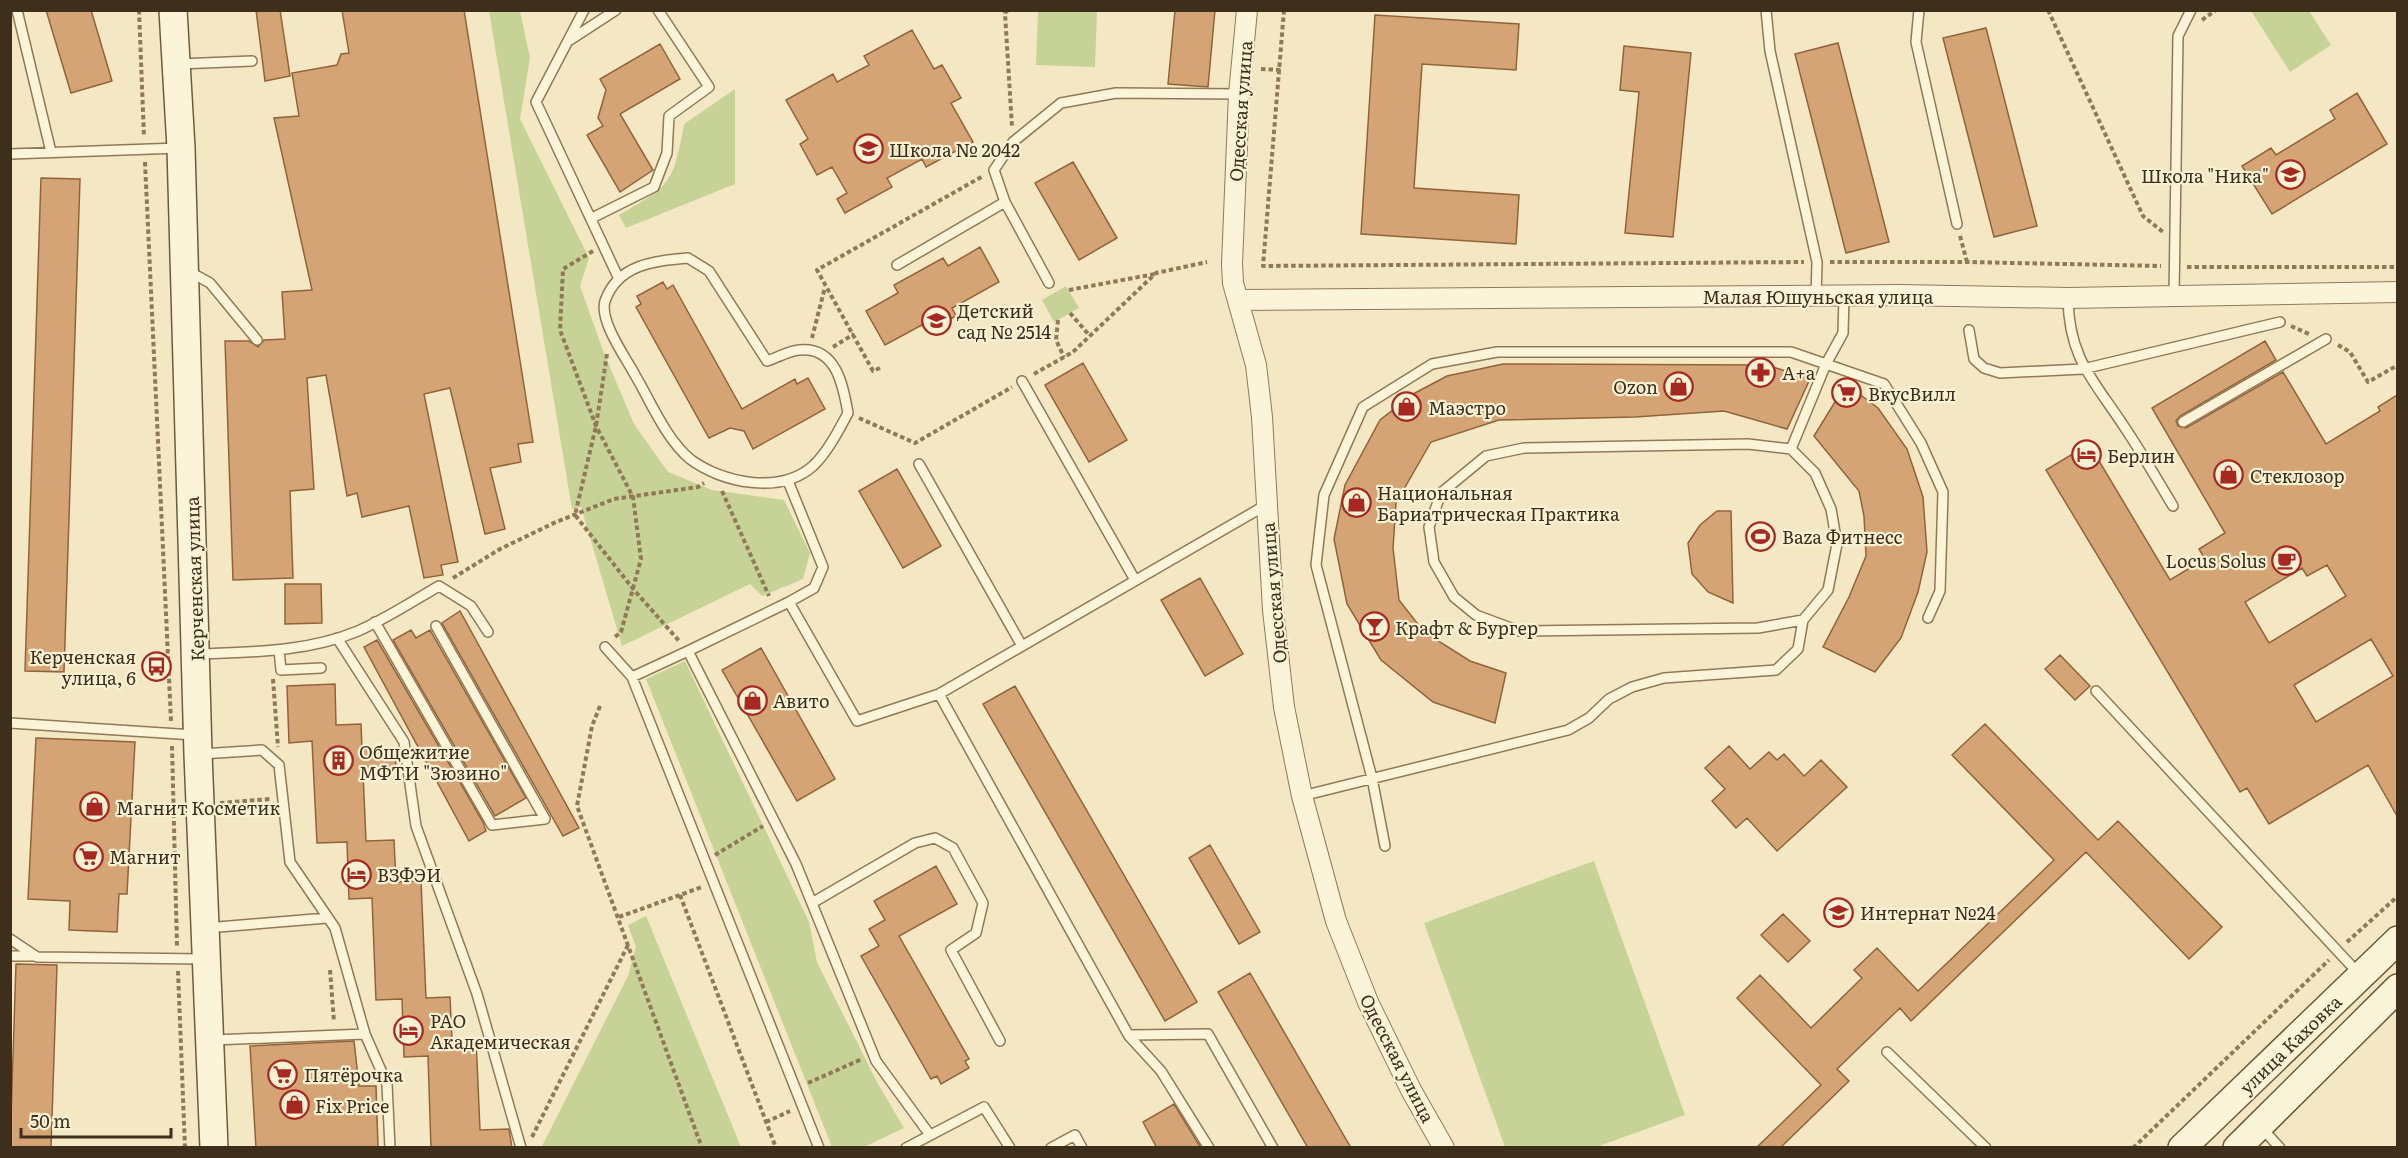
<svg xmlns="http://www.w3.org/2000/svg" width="2408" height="1158" viewBox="0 0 2408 1158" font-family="Literata,serif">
  <rect width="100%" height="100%" fill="#f3e8c3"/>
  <path fill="#c7d396" d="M 489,11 L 520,11 L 530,58 L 520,119 L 589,258 L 580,286 L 604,353 L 634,424 L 668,472 L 712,490 L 784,500 L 810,553 L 803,579 L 762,596 L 750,584 L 622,646 L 581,507 L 572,509 Z
    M 1038,11 L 1097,11 L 1095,67 L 1036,65 Z
    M 2251,11 L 2309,11 L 2331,45 L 2290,72 Z
    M 735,89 L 735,184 L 626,228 L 619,215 C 671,185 673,184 684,124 Z
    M 1066,286 L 1079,308 L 1054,322 L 1042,300 Z
    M 685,661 L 809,922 L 817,962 L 877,1082 L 904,1128 L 864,1147 L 832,1147 L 646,679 Z
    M 1594,861 L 1685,1115 L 1596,1147 L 1505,1147 L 1424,923 Z
    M 646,916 L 741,1147 L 542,1146 L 628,976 L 636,947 L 628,925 Z"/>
  <path fill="#d5a475" stroke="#92633a" stroke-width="1.5" fill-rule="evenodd" d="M 46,10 L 91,10 L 112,81 L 71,93 Z
    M 256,10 L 280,10 L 290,76 L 265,81 Z
    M 342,10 L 464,10 L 533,442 L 518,444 L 521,462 L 490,468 L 505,529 L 485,534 L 450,388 L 424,394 L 458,562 L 441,565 L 443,575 L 424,578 L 409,506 L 362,517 L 357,493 L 347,496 L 326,375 L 307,378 L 314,489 L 290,491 L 293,578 L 233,580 L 225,341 L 249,341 L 258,347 L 264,340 L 285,339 L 282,292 L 312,290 L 274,118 L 299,116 L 292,73 L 337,65 L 341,54 L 349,53 Z
    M 1175,10 L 1215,10 L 1208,87 L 1168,84 Z
    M 1375,15 L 1519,24 L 1516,70 L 1422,64 L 1414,188 L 1519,195 L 1516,244 L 1361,234 Z
    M 1986,28 L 2037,226 L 1994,237 L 1943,38 Z
    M 912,30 L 934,69 L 942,65 L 961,98 L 951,103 L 973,142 L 926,167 L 922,159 L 887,178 L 892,187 L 845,213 L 837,199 L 847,193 L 832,167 L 817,175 L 800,144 L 808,139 L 786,100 L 833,74 L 837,82 L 869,65 L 864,56 Z
    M 1838,43 L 1889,242 L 1846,253 L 1795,54 Z
    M 660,44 L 680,79 L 620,114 L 653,170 L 620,192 L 587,135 L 603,126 L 598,118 L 606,90 L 600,79 Z
    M 1624,46 L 1691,53 L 1673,237 L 1625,233 L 1639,92 L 1620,90 Z
    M 2357,93 L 2387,144 L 2272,214 L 2242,166 L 2271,148 L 2276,155 L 2335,119 L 2330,110 Z
    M 1073,162 L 1117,238 L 1079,260 L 1035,183 Z
    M 41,178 L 80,179 L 64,672 L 25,671 Z
    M 980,247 L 999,282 L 952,308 L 956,316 L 936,327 L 931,320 L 885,345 L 866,311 L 898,293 L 894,285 L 943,258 L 948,266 Z
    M 663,282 L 667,289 L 673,285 L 742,409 L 795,379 L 797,384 L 808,378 L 825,409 L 753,449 L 744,431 L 730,428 L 709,438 L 636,307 L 641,304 L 637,296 Z
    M 2265,341 L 2276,360 L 2180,416 L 2176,421 L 2178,426 L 2186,428 L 2283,372 L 2326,444 L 2380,411 L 2378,407 L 2397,395 L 2397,816 L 2368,765 L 2269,824 L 2247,788 L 2240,792 L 2046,470 L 2089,444 L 2170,580 L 2205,559 L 2199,549 L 2225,533 L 2152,408 ZM 2327,565 L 2346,596 L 2269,643 L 2245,602 L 2302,568 L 2307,576 ZM 2371,639 L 2393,676 L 2316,722 L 2294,685 Z
    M 1083,363 L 1127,440 L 1089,462 L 1045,385 Z
    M 1503,364 L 1767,365 L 1810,379 L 1787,429 L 1724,411 L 1635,417 L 1499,420 L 1431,442 L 1396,503 L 1393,548 L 1399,600 L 1424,632 L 1470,661 L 1506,673 L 1495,723 L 1433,702 L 1381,660 L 1347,604 L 1334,539 L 1345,485 L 1380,420 L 1415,393 L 1447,376 Z
    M 1846,384 L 1878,408 L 1907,449 L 1923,497 L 1927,552 L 1918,592 L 1901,638 L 1875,672 L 1823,647 L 1849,597 L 1866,556 L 1864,516 L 1859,491 L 1814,436 Z
    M 897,469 L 941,546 L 903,568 L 859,491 Z
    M 1717,511 L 1731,511 L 1733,603 L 1708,592 L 1692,574 L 1688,543 L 1700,525 Z
    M 1200,578 L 1243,654 L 1205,676 L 1161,600 Z
    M 285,584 L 321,584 L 322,623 L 285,624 Z
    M 460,611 L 579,828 L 563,836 L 442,623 Z
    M 411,630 L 416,638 L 430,630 L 526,798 L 495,816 L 393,640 Z
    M 377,640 L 483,822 L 486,831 L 469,841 L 364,647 Z
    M 761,648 L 835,779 L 797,801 L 722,670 Z
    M 2060,655 L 2090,686 L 2075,700 L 2045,669 Z
    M 335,684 L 336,725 L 361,724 L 362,749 L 395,748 L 396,771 L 363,773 L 366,841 L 394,840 L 396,882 L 421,881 L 426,998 L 450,997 L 452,1040 L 476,1039 L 480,1130 L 509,1129 L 512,1148 L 431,1148 L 428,1056 L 404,1057 L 402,999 L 376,1000 L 372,898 L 349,899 L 347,842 L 317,843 L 312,741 L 289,743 L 287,686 Z
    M 1015,686 L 1197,1002 L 1165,1021 L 983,704 Z
    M 1985,724 L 2098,840 L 2118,821 L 2222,927 L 2189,959 L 2086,852 L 1911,1021 L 1900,1008 L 1837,1069 L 1849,1081 L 1780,1148 L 1756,1148 L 1821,1085 L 1737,998 L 1760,975 L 1811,1028 L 1862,978 L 1854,970 L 1877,948 L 1918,991 L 2054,860 L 1952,755 Z
    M 36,738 L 135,742 L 127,894 L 119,894 L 117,932 L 69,930 L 70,901 L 28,899 Z
    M 1729,746 L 1750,769 L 1769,752 L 1777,760 L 1784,754 L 1804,776 L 1821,760 L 1847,787 L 1777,851 L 1747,818 L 1736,828 L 1712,801 L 1725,789 L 1705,768 Z
    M 1210,845 L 1260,932 L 1239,944 L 1189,858 Z
    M 936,866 L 957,904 L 899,936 L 969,1059 L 965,1061 L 969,1068 L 941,1084 L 937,1076 L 931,1079 L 861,956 L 879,946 L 869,929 L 885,920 L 874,901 Z
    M 1783,914 L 1810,941 L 1788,962 L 1761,935 Z
    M 16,964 L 57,965 L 51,1148 L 10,1148 Z
    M 1250,973 L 1351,1148 L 1308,1148 L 1266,1075 L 1218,992 Z
    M 354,1041 L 359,1086 L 376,1086 L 378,1147 L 256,1148 L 250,1046 Z
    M 1174,1104 L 1201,1148 L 1157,1148 L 1143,1122 Z"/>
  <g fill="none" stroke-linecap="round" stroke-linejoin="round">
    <defs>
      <path id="lane" d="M 17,10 L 51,152
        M 584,10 L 536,102 L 618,277
        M 1766,10 L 1770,51 L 1817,262 L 1816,296
        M 1919,10 L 1916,42 L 1957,224
        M 570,40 L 616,10
        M 179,64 L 252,61
        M 10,154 L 179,148
        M 592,218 L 654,187 L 667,153 L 669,116 L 709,87 L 658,10
        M 688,258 L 709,271 L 767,361 C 777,358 788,351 799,350 C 836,346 843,385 848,413 C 839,430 827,453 813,466 C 780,495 722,483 690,459 C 666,439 651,402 635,375 C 626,358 599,321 605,301 C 618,264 654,261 688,258 Z
        M 897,265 L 1005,202
        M 190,272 L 210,283 L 257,340
        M 1049,283 L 1005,202 L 994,170 L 1013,142 L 1061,103 L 1116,93 L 1239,94
        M 2174,296 L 2178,36 L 2191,10
        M 2068,298 C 2069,361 2095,381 2127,431 C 2143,455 2158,481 2173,506
        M 1969,330 L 1974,359 L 1984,368 L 2000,373 L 2083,369 L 2280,322
        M 1022,381 L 1135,580
        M 2183,422 L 2326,339
        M 1791,449 L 1815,473 L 1831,509 L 1837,544 L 1828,590 L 1803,620 L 1758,628 L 1519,631 L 1476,615 L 1454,597 L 1434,562 L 1429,527 L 1441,493 L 1486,456 L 1524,448 L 1748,444 L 1791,449 L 1826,364 L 1884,384 L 1921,443 L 1943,492 L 1940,591 L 1928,618
        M 919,464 L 1022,646
        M 788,481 L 823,567 L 814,588 L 789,602 L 857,721 L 939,694 L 1266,505
        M 375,622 L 492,825 L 545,819 L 436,626
        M 337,638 L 404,742 L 416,826 L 477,994 L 521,1148
        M 605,647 L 632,677 L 819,1148
        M 279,650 L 281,670 L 321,668
        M 688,651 L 789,602
        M 199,654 C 252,652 308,652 358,631 C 386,619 413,601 439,586 L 471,606 L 488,632
        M 632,677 L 688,651 L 796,864 L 876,1061 L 930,1135
        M 2096,691 L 2359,974
        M 939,694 L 1129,1036 L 1161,1071 L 1209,1148
        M 10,723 L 194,735
        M 201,754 L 262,750 L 279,765 L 290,862 L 335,928 L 365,1034
        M 1302,796 L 1568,730 L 1589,718 L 1609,699 L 1632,687 L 1664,678 L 1776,670 L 1798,649 L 1803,620
        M 1385,846 L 1372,778 L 1316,565 L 1324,495 L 1363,407 L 1432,364 L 1497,352 L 1791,352 L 1826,364 L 1843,333 L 1844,296
        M 812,903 L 915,843 L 935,838 L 953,848 L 983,903 L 976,933 L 951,950 L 1000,1041
        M 206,928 L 327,918
        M 10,939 L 37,957 L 204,959
        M 10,956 L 34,956
        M 1130,1035 L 1208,1034 L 1273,1148
        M 213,1040 L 365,1034 L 387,1084 L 390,1148
        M 1887,1052 L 1986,1148
        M 2261,1127 L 2280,1148
        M 906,1148 L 984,1107 L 1010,1148
        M 1051,1148 L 1075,1135 L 1082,1148"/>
      <path id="street" d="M 1247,10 L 1239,94 L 1232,264 L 1233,283 L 1256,365 L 1262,417 L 1273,610 L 1284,707 L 1302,796 L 1336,921 L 1368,1002 L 1411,1090 L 1444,1148
        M 1238,300 L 1900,295 L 2068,298 L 2398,292"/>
      <path id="secondary" d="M 173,10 L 181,148 L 198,754 L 214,1148
        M 2182,1148 L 2398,940
        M 2237,1148 L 2398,988"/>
    </defs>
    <use href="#lane" stroke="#907957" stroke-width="12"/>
    <use href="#street" stroke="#907957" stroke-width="22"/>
    <use href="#secondary" stroke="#715a3b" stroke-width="30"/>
    <path stroke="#907957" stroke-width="4" stroke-dasharray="4.5 3" stroke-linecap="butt" d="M 139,10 L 144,137
      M 1008,10 L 1005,13 L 1012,127
      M 1284,10 L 1263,266 L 1804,262
      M 2048,10 L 2143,216 L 2163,232
      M 2202,20 L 2216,10
      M 1261,69 L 1281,70
      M 145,162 L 171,721
      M 1960,236 L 1967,262
      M 593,251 L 563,269 L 560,330 L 596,426 L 633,497 L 641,559 L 621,632 L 615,637
      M 1830,262 L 1967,262 L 2161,266
      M 2187,267 L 2398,267
      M 1069,290 L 1155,274
      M 1070,313 L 1090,336
      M 1058,320 L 1056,340 L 1064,357
      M 2291,326 L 2309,334
      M 812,338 L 825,287
      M 2338,345 L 2350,352 L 2368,382 L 2398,365
      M 833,347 L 854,334
      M 607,354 L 596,426 L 575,515 L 634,590 L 680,642
      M 880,368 L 873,371 L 817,270 L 983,176
      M 1034,374 L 1073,352 L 1156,273 L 1207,262
      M 859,418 L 915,443 L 1012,387
      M 722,491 L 769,596
      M 453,578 L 500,549 L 556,522 L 614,499 L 698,487 L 704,483
      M 273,679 L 278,747
      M 600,706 L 592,726 L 577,806 L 702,1148
      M 172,746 L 177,946
      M 220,803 L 270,799
      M 715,855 L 763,826
      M 680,895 L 776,1148
      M 619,917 L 702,887
      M 2347,942 L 2398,896
      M 330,970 L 334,1022
      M 178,971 L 185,1148
      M 808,1083 L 862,1059
      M 766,1122 L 790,1111
      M 532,1137 L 628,945
      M 2133,1148 L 2329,960"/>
    <use href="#lane" stroke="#fcf4d8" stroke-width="9"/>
    <use href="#street" stroke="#fcf4d8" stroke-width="20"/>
    <use href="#secondary" stroke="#fcf4d8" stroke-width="27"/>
  </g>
  <defs>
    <symbol id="school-ring" viewBox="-11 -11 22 22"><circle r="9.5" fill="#f9f1d4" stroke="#a62921" stroke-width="1.5"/><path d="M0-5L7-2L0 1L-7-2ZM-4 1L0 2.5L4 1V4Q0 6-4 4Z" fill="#a62921"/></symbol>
    <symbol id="pharmacy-ring" viewBox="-11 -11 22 22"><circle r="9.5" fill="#f9f1d4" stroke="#a62921" stroke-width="1.5"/><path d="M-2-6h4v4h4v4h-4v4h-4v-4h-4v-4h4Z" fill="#a62921"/></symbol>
    <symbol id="shop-ring" viewBox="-11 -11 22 22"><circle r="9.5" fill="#f9f1d4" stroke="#a62921" stroke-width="1.5"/><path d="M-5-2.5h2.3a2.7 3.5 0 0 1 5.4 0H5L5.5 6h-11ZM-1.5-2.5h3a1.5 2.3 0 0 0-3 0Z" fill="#a62921"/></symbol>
    <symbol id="supermarket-ring" viewBox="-11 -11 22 22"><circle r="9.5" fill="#f9f1d4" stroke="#a62921" stroke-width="1.5"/><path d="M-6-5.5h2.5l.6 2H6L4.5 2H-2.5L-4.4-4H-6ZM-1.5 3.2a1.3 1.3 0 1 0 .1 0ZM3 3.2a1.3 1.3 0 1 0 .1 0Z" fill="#a62921"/></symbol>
    <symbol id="hotel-ring" viewBox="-11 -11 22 22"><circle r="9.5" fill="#f9f1d4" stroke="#a62921" stroke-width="1.5"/><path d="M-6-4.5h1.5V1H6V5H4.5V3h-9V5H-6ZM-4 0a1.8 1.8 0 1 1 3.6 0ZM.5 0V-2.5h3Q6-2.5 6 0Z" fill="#a62921"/></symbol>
    <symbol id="stadium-ring" viewBox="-11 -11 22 22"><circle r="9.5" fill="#f9f1d4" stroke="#a62921" stroke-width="1.5"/><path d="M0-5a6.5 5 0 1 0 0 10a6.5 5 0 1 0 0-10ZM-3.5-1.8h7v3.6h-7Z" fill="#a62921"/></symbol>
    <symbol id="cafe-ring" viewBox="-11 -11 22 22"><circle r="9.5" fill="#f9f1d4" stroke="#a62921" stroke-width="1.5"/><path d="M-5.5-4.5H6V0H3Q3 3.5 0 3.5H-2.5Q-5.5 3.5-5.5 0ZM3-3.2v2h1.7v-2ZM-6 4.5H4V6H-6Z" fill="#a62921"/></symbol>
    <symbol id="bar-ring" viewBox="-11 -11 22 22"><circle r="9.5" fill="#f9f1d4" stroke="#a62921" stroke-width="1.5"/><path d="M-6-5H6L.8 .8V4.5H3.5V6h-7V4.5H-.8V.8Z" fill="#a62921"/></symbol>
    <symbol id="bus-ring" viewBox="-11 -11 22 22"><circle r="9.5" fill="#f9f1d4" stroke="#a62921" stroke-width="1.5"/><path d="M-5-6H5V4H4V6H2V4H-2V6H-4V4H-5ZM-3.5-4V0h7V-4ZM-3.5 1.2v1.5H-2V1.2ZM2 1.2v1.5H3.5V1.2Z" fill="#a62921"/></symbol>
    <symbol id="building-ring" viewBox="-11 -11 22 22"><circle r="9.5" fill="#f9f1d4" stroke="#a62921" stroke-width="1.5"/><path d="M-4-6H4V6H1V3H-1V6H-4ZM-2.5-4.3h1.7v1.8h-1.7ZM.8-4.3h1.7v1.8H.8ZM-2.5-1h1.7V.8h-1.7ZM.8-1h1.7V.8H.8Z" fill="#a62921"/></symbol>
  </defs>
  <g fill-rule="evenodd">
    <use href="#school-ring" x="852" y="132" width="33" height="33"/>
    <use href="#school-ring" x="2274" y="158" width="33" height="33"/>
    <use href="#school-ring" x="920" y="304" width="33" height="33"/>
    <use href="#pharmacy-ring" x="1744" y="356" width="33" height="33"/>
    <use href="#shop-ring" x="1662" y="370" width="33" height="33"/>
    <use href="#supermarket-ring" x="1830" y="376" width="33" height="33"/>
    <use href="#shop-ring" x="1390" y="390" width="33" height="33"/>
    <use href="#hotel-ring" x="2070" y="438" width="33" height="33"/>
    <use href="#shop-ring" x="2212" y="458" width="33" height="33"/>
    <use href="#shop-ring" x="1340" y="486" width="33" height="33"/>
    <use href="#stadium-ring" x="1744" y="520" width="33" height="33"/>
    <use href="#cafe-ring" x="2270" y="544" width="33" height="33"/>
    <use href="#bar-ring" x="1358" y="610" width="33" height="33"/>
    <use href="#bus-ring" x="140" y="650" width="33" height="33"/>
    <use href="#shop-ring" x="736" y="684" width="33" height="33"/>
    <use href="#building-ring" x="322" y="744" width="33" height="33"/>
    <use href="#shop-ring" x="78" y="790" width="33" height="33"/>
    <use href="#supermarket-ring" x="72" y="840" width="33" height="33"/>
    <use href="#hotel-ring" x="340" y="858" width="33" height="33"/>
    <use href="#school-ring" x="1822" y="896" width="33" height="33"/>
    <use href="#hotel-ring" x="392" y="1014" width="33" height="33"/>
    <use href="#supermarket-ring" x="266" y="1058" width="33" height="33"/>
    <use href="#shop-ring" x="278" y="1088" width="33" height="33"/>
  </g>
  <g text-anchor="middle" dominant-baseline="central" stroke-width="4.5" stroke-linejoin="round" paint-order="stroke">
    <g font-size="18" fill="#3e2f1d" stroke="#f9f1d4">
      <text transform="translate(1240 111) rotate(-86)">Одесская улица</text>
      <text x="1818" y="296">Малая Юшуньская улица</text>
      <text transform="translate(194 579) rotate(-92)">Керченская улица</text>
      <text transform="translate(1273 593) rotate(-95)">Одесская улица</text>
      <text transform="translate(2290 1044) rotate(-44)">улица Каховка</text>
      <text transform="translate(1398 1058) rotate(63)">Одесская улица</text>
    </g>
    <g font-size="18" fill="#3e2f1d" stroke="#f9f1d4" text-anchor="start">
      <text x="889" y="149">Школа № 2042</text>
      <text x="2269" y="175" text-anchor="end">Школа "Ника"</text>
      <text x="957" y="310">Детский<tspan x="957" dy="21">сад № 2514</tspan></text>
      <text x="1782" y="372">А+а</text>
      <text x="1658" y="386" text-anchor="end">Ozon</text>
      <text x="1868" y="393">ВкусВилл</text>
      <text x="1428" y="407">Маэстро</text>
      <text x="2107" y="455">Берлин</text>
      <text x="2250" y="475">Стеклозор</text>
      <text x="1377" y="492">Национальная<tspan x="1377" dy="21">Бариатрическая Практика</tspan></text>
      <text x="1782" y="536">Baza Фитнесс</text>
      <text x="2266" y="560" text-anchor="end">Locus Solus</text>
      <text x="1395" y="627">Крафт &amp; Бургер</text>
      <text x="136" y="656" text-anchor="end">Керченская<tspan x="136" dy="21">улица, 6</tspan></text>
      <text x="773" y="700">Авито</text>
      <text x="359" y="751">Общежитие<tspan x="359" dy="21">МФТИ "Зюзино"</tspan></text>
      <text x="116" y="807">Магнит Косметик</text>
      <text x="109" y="856">Магнит</text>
      <text x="377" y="874">ВЗФЭИ</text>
      <text x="1860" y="912">Интернат №24</text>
      <text x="430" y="1020">РАО<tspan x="430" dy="21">Академическая</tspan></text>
      <text x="304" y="1074">Пятёрочка</text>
      <text x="315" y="1105">Fix Price</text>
    </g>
  </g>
  <rect width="2408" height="1158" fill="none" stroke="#3e2f1d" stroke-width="24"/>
  <path d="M21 1128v9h150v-9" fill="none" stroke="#3e2f1d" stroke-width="3"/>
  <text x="30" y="1128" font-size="18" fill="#3e2f1d" stroke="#f9f1d4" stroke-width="4.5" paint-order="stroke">50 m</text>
</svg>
